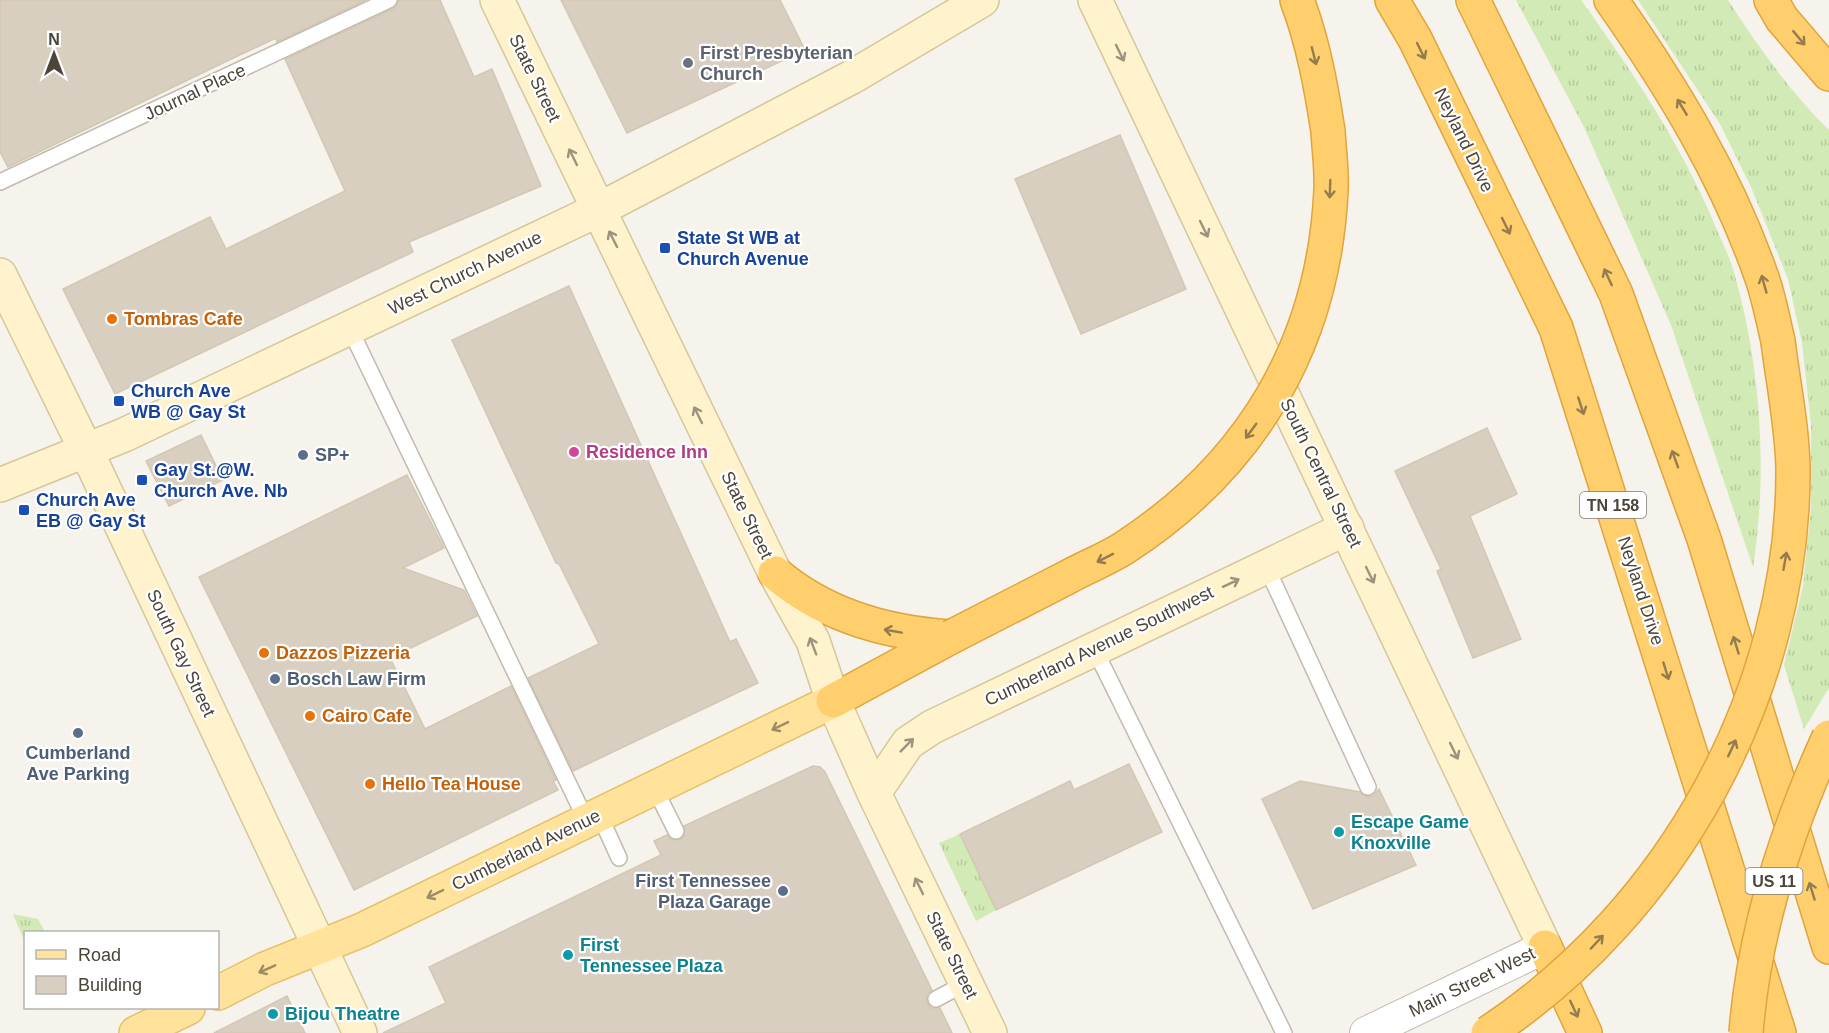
<svg xmlns="http://www.w3.org/2000/svg" width="1829" height="1033" viewBox="0 0 1829 1033" font-family="Arial,sans-serif">
  <defs>
    <pattern id="grass-tufts" width="24" height="20" patternUnits="userSpaceOnUse" patternTransform="scale(1.5)"><rect width="24" height="20" fill="#d2eab5"/><path d="M3 7l-1-3M5 7V3M7 7l1-3M15 17l-1-3M17 17v-4M19 17l1-3" fill="none" stroke="#b6ca9c"/></pattern>
  </defs>
  <rect width="100%" height="100%" fill="#f6f3ec"/>
  <path fill="url(#grass-tufts)" d="M 1516,0 L 1581,0 C 1632,71 1680,142 1714,223 C 1720,238 1728,253 1733,269 C 1761,364 1768,470 1753,567 L 1671,325 L 1584,127 Z
    M 1638,0 L 1728,0 C 1757,45 1790,92 1829,130 L 1829,688 L 1804,729 L 1784,665 L 1803,586 L 1811,509 L 1811,425 L 1802,343 L 1788,279 L 1751,187 L 1720,124 Z
    M 960,834 L 996,910 L 976,921 L 939,843 Z
    M 13,914 L 38,919 L 45,932 L 26,932 L 23,938 Z"/>
  <path fill="#d8cfc1" stroke="#d3c7b4" stroke-width="1.5" d="M 0,0 L 366,0 L 277,42 L 276,38 L 229,60 L 8,167 L 0,152 Z
    M 399,0 L 440,0 L 474,77 L 492,69 L 541,186 L 409,242 L 413,252 L 115,394 L 63,289 L 210,217 L 226,249 L 345,191 L 285,59 L 393,9 Z
    M 561,0 L 780,0 L 805,50 L 627,133 Z
    M 1120,135 L 1186,289 L 1081,334 L 1015,179 Z
    M 569,286 L 730,642 L 736,639 L 758,683 L 573,771 L 528,678 L 599,644 L 559,564 L 556,563 L 452,340 Z
    M 1487,428 L 1517,494 L 1470,516 L 1521,639 L 1473,658 L 1437,571 L 1441,569 L 1395,471 Z
    M 201,435 L 223,480 L 169,506 L 146,461 Z
    M 407,475 L 444,548 L 403,568 L 464,590 L 477,616 L 390,658 L 425,729 L 511,686 L 556,780 L 553,781 L 558,790 L 354,890 L 199,577 Z
    M 1129,764 L 1162,832 L 996,910 L 960,834 L 1070,781 L 1074,790 Z
    M 813,766 L 820,767 L 825,772 L 932,990 L 927,994 L 927,1003 L 931,1008 L 940,1008 L 952,1033 L 383,1033 L 446,1003 L 429,967 L 661,855 L 654,841 L 667,835 L 671,839 L 680,840 L 684,836 L 684,826 Z
    M 1300,781 L 1360,792 L 1367,797 L 1373,796 L 1379,789 L 1416,865 L 1313,909 L 1262,799 Z
    M 287,996 L 305,1033 L 214,1033 Z"/>
  <g fill="none" stroke-linecap="round" stroke-linejoin="round">
    <defs>
      <path id="lane" d="M 0,182 L 389,0
        M 350,329 L 586,820
        M 1266,566 L 1368,787
        M 1094,648 L 1284,1033
        M 654,787 L 676,831
        M 599,814 L 619,858
        M 936,999 L 966,983"/>
      <path id="street" d="M 1366,1033 L 1545,947"/>
      <path id="secondary" d="M 497,0 L 775,573 L 813,641 L 833,701 L 874,793 L 990,1033
        M 1095,0 L 1545,947
        M 0,275 L 85,448 L 360,1033
        M 0,485 L 124,435 L 598,210 L 852,77 L 982,0
        M 874,793 L 908,743 L 932,727 L 1347,528"/>
      <path id="primary" d="M 218,993 L 265,969 L 362,930 L 833,701
        M 136,1033 L 188,1008"/>
      <path id="highway" d="M 1297,0 C 1313,42 1321,86 1328,131
        M 1392,0 L 1415,39 L 1556,328 L 1779,1033
        M 1473,0 L 1616,294 L 1704,539 L 1829,947
        M 1611,0 C 1672,87 1727,177 1762,278 C 1769,298 1773,320 1778,341
        M 1771,0 L 1782,19 L 1829,74
        M 775,573 C 825,616 886,633 951,637
        M 833,701 L 951,637
        M 1545,947 L 1585,1033"/>
    </defs>
    <use href="#lane" stroke="#c2bbae" stroke-width="18"/>
    <use href="#street" stroke="#c2bbae" stroke-width="34"/>
    <use href="#secondary" stroke="#d6c79b" stroke-width="36"/>
    <use href="#primary" stroke="#e6c16a" stroke-width="36"/>
    <use href="#highway" stroke="#e0a43c" stroke-width="36"/>
    <use href="#lane" stroke="#fff" stroke-width="15"/>
    <use href="#street" stroke="#fff" stroke-width="32"/>
    <use href="#secondary" stroke="#fff3cd" stroke-width="33"/>
    <use href="#primary" stroke="#ffe39c" stroke-width="33"/>
    <use href="#highway" stroke="#ffcf6e" stroke-width="33"/>
    <defs>
      <path id="highway-bridge" d="M 951,637 C 990,617 1029,597 1068,577 C 1086,567 1107,559 1124,548 C 1252,465 1324,343 1331,190 C 1332,170 1329,150 1328,131
        M 1488,1033 C 1673,911 1793,693 1793,472 C 1793,430 1783,383 1778,341
        M 1746,1033 C 1754,929 1786,831 1829,737"/>
    </defs>
    <use href="#highway-bridge" stroke="#e0a43c" stroke-width="36" stroke-linecap="butt"/>
    <use href="#highway-bridge" stroke="#ffcf6e" stroke-width="33"/>
  </g>
  <defs><path id="oneway-shaft" d="M-6 0H5M1.5-3L5.5 0L1.5 3" fill="none" stroke-width="1.6" stroke-linecap="round" stroke-linejoin="round" transform="scale(1.5)"/></defs>
  <g stroke="#937c4e">
    <use href="#oneway-shaft" transform="translate(1799 38) rotate(50)"/>
    <use href="#oneway-shaft" transform="translate(1421 51) rotate(64)"/>
    <use href="#oneway-shaft" transform="translate(1314 56) rotate(76)"/>
    <use href="#oneway-shaft" transform="translate(1682 107) rotate(-121)"/>
    <use href="#oneway-shaft" transform="translate(1330 189) rotate(92)"/>
    <use href="#oneway-shaft" transform="translate(1506 226) rotate(64)"/>
    <use href="#oneway-shaft" transform="translate(1608 277) rotate(-115)"/>
    <use href="#oneway-shaft" transform="translate(1764 284) rotate(-106)"/>
    <use href="#oneway-shaft" transform="translate(1581 406) rotate(72)"/>
    <use href="#oneway-shaft" transform="translate(1251 431) rotate(126)"/>
    <use href="#oneway-shaft" transform="translate(1675 459) rotate(-110)"/>
    <use href="#oneway-shaft" transform="translate(1105 558) rotate(153)"/>
    <use href="#oneway-shaft" transform="translate(1785 561) rotate(-80)"/>
    <use href="#oneway-shaft" transform="translate(893 631) rotate(-170)"/>
    <use href="#oneway-shaft" transform="translate(1736 645) rotate(-107)"/>
    <use href="#oneway-shaft" transform="translate(1666 671) rotate(73)"/>
    <use href="#oneway-shaft" transform="translate(1732 748) rotate(-65)"/>
    <use href="#oneway-shaft" transform="translate(1812 891) rotate(-107)"/>
    <use href="#oneway-shaft" transform="translate(1597 942) rotate(-47)"/>
    <use href="#oneway-shaft" transform="translate(1574 1009) rotate(65)"/>
  </g>
  <g stroke="#9c937c">
    <use href="#oneway-shaft" transform="translate(1120 53) rotate(64)"/>
    <use href="#oneway-shaft" transform="translate(573 157) rotate(-116)"/>
    <use href="#oneway-shaft" transform="translate(1204 229) rotate(64)"/>
    <use href="#oneway-shaft" transform="translate(613 239) rotate(-117)"/>
    <use href="#oneway-shaft" transform="translate(698 415) rotate(-116)"/>
    <use href="#oneway-shaft" transform="translate(1370 575) rotate(64)"/>
    <use href="#oneway-shaft" transform="translate(1231 583) rotate(-25)"/>
    <use href="#oneway-shaft" transform="translate(813 646) rotate(-111)"/>
    <use href="#oneway-shaft" transform="translate(907 745) rotate(-45)"/>
    <use href="#oneway-shaft" transform="translate(1454 751) rotate(64)"/>
    <use href="#oneway-shaft" transform="translate(919 886) rotate(-116)"/>
  </g>
  <g stroke="#9c8c66">
    <use href="#oneway-shaft" transform="translate(780 726) rotate(154)"/>
    <use href="#oneway-shaft" transform="translate(435 894) rotate(154)"/>
    <use href="#oneway-shaft" transform="translate(267 969) rotate(156)"/>
  </g>
  <circle fill="#6b7280" stroke="#fff" stroke-width="2" cx="688" cy="63" r="6"/>
  <g fill="#1a4fb4" stroke="#fff" stroke-width="2">
    <rect x="659" y="242" width="12" height="12" rx="3"/>
    <rect x="113" y="395" width="12" height="12" rx="3"/>
    <rect x="136" y="474" width="12" height="12" rx="3"/>
    <rect x="18" y="504" width="12" height="12" rx="3"/>
  </g>
  <g fill="#e8710a" stroke="#fff" stroke-width="2">
    <circle cx="112" cy="319" r="6"/>
    <circle cx="264" cy="653" r="6"/>
    <circle cx="310" cy="716" r="6"/>
    <circle cx="370" cy="784" r="6"/>
  </g>
  <circle fill="#d1479c" stroke="#fff" stroke-width="2" cx="574" cy="452" r="6"/>
  <g fill="#5c6f8a" stroke="#fff" stroke-width="2">
    <circle cx="303" cy="455" r="6"/>
    <circle cx="275" cy="679" r="6"/>
    <circle cx="78" cy="733" r="6"/>
    <circle cx="783" cy="891" r="6"/>
  </g>
  <g fill="#0f9aa8" stroke="#fff" stroke-width="2">
    <circle cx="1339" cy="832" r="6"/>
    <circle cx="568" cy="955" r="6"/>
    <circle cx="273" cy="1014" r="6"/>
  </g>
  <g text-anchor="middle" dominant-baseline="central" stroke-width="4.5" stroke-linejoin="round" paint-order="stroke">
    <g fill="#fff" stroke="#817c74" stroke-width="1.5">
      <rect x="1580" y="492" width="66" height="26" rx="4.5"/>
      <rect x="1745.5" y="868" width="57" height="26" rx="4.5"/>
    </g>
    <g font-size="16" font-weight="bold" fill="#4b4439">
      <text x="1613" y="505">TN 158</text>
      <text x="1774" y="881">US 11</text>
    </g>
    <g font-size="18" font-weight="bold" fill="#5b616d" stroke="#fff" text-anchor="start">
      <text x="700" y="53">First Presbyterian<tspan x="700" dy="21">Church</tspan></text>
    </g>
    <g font-size="18" fill="#4b4439" stroke="#fff">
      <text transform="translate(535 78) rotate(64)">State Street</text>
      <text transform="translate(195 92) rotate(-25)">Journal Place</text>
      <text transform="translate(1464 140) rotate(64)">Neyland Drive</text>
      <text transform="translate(465 273) rotate(-26)">West Church Avenue</text>
      <text transform="translate(1321 473) rotate(64)">South Central Street</text>
      <text transform="translate(747 515) rotate(64)">State Street</text>
      <text transform="translate(1641 591) rotate(72)">Neyland Drive</text>
      <text transform="translate(1099 646) rotate(-26)">Cumberland Avenue Southwest</text>
      <text transform="translate(181 653) rotate(65)">South Gay Street</text>
      <text transform="translate(526 850) rotate(-26)">Cumberland Avenue</text>
      <text transform="translate(952 955) rotate(64)">State Street</text>
      <text transform="translate(1472 982) rotate(-26)">Main Street West</text>
    </g>
    <g font-size="18" font-weight="bold" fill="#164399" stroke="#fff" text-anchor="start">
      <text x="677" y="238">State St WB at<tspan x="677" dy="21">Church Avenue</tspan></text>
      <text x="131" y="391">Church Ave<tspan x="131" dy="21">WB @ Gay St</tspan></text>
      <text x="154" y="470">Gay St.@W.<tspan x="154" dy="21">Church Ave. Nb</tspan></text>
      <text x="36" y="500">Church Ave<tspan x="36" dy="21">EB @ Gay St</tspan></text>
    </g>
    <g font-size="18" font-weight="bold" fill="#c56008" stroke="#fff" text-anchor="start">
      <text x="124" y="319">Tombras Cafe</text>
      <text x="276" y="653">Dazzos Pizzeria</text>
      <text x="322" y="716">Cairo Cafe</text>
      <text x="382" y="784">Hello Tea House</text>
    </g>
    <g font-size="18" font-weight="bold" fill="#b23c85" stroke="#fff" text-anchor="start">
      <text x="586" y="452">Residence Inn</text>
    </g>
    <g font-size="18" font-weight="bold" fill="#4e5e75" stroke="#fff" text-anchor="start">
      <text x="315" y="455">SP+</text>
      <text x="287" y="679">Bosch Law Firm</text>
      <text x="78" y="753" text-anchor="middle">Cumberland<tspan x="78" dy="21">Ave Parking</tspan></text>
      <text x="771" y="881" text-anchor="end">First Tennessee<tspan x="771" dy="21">Plaza Garage</tspan></text>
    </g>
    <g font-size="18" font-weight="bold" fill="#0d838f" stroke="#fff" text-anchor="start">
      <text x="1351" y="822">Escape Game<tspan x="1351" dy="21">Knoxville</tspan></text>
      <text x="580" y="945">First<tspan x="580" dy="21">Tennessee Plaza</tspan></text>
      <text x="285" y="1014">Bijou Theatre</text>
    </g>
  </g>
  <rect x="24" y="931" width="195" height="78" fill="#ffffff" stroke="#b7b4b0" stroke-width="1.5"/>
  <rect x="36" y="950" width="30" height="9" fill="#ffe39c" stroke="#b7b4b0" stroke-width="1.5"/>
  <text x="78" y="961" font-size="18" fill="#4b4439">Road</text>
  <rect x="36" y="976" width="30" height="18" fill="#d8cfc1" stroke="#b7b4b0" stroke-width="1.5"/>
  <text x="78" y="991" font-size="18" fill="#4b4439">Building</text>
  <g transform="translate(54 54)" stroke="#ffffff" stroke-width="4.5" paint-order="stroke">
  <path d="M0-4.5L10 22L0 15L-10 22Z" fill="#4b4439"/>
  <text y="-9" font-size="16" font-weight="bold" text-anchor="middle" fill="#4b4439">N</text>
  </g>
</svg>
